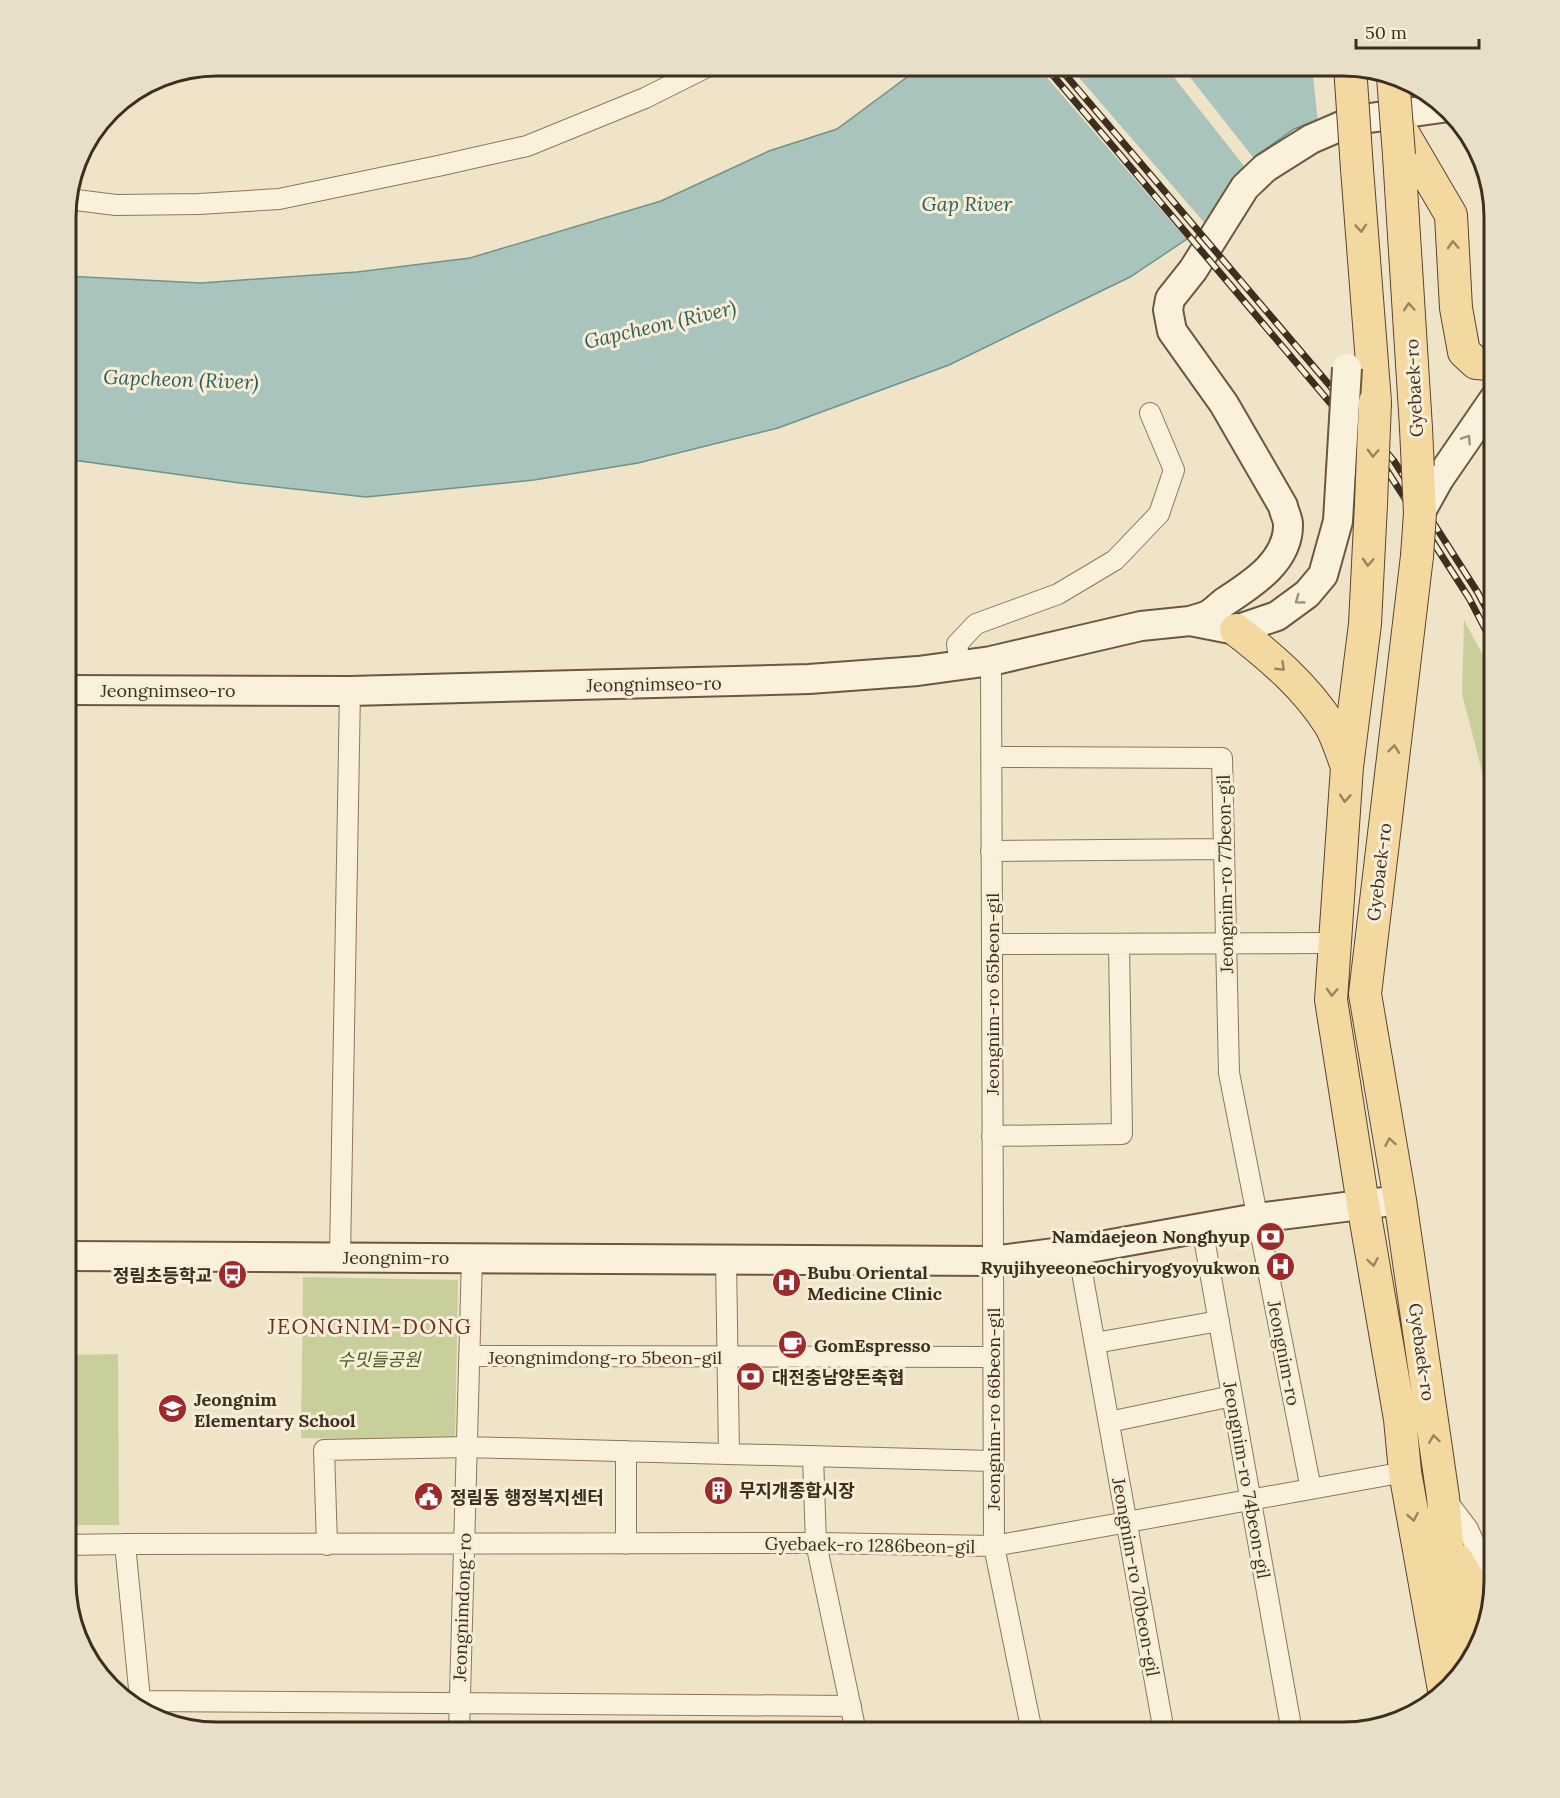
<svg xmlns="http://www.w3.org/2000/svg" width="1560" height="1798" viewBox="0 0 1560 1798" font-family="Lora,'Noto Sans KR',serif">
  <rect width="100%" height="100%" fill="#f0e4c8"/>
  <path fill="#c9cf9b" d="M 1464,620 L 1494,676 L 1494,818 L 1462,694 Z
    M 303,1277 L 458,1280 L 455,1441 L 301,1438 Z
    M 118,1354 L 119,1525 L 66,1525 L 66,1355 Z"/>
  <path fill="#a9c4bc" stroke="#6f938a" stroke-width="1.5" d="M 922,66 L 1352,66 L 1410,82 L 1413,84 L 1294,129 L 1254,157 L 1211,223 L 1130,277 L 949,365 L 778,428 L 638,463 L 534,480 L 366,497 L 240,483 L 66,459 L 66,276 L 201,283 L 357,272 L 470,258 L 661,201 L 769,151 L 837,129 Z"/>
  <path fill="#f0e4c8" d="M 1037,66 L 1069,66 L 1209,228 L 1189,242 Z
    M 1165,66 L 1181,66 L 1256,161 L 1248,171 Z
    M 1312,66 L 1352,66 L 1410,82 L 1416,86 L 1318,123 Z"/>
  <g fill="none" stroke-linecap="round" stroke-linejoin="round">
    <defs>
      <path id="street" d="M 68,199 L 116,205 L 199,204 L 279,199 L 438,166 L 527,146 L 645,98 L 709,66
        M 991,661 L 994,1546 L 1032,1732
        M 960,665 L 957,644 L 976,624 L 1058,594 L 1115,560 L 1159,514 L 1174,470 L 1150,413
        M 991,757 L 1222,758 L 1229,1073 L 1311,1489
        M 991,851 L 1224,849
        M 992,944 L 1336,943
        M 992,1136 L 1122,1134 L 1119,944
        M 1202,1227 L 1292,1732
        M 1078,1250 L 1164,1732
        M 340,1257 L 350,691
        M 726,1259 L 729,1454
        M 1095,1343 L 1219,1321
        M 469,1356 L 993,1357
        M 1109,1422 L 1232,1396
        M 626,1451 L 626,1544
        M 813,1456 L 816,1543 L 856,1732
        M 1446,1500 L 1468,1529 L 1485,1568 L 1492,1590
        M 125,1544 L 141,1709
        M 66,1545 L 125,1544 L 816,1543 L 994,1546 L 1405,1472
        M 327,1545 L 324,1450 L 467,1447 L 992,1461
        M 140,1701 L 851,1706
        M 459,1732 L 472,1257"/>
      <path id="secondary" d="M 1439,479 L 1494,399
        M 1190,621 C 1195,619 1202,618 1208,615 C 1214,612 1220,605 1226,601 C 1252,584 1289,561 1288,524 C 1288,519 1284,512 1283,506 L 1224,404 L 1172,331 L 1168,310 L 1170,299 L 1193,270 L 1245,187 L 1265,168 L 1311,139 L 1355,120 L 1442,108
        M 66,690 L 350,691 L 809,679 L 918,671 L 991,661 L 1141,626 L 1190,621 L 1236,630 L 1277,616 L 1307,594 L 1323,575 L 1338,521 L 1341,470
        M 66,1256 L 992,1261 L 1078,1250 L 1257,1218 L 1400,1200"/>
      <path id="primary" d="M 1396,121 L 1451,215 L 1456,308 L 1464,352 L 1476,363 L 1491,364 L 1494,362
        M 1399,155 L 1416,428
        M 1357,169 L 1375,402
        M 1371,504 L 1365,624 L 1347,767 L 1331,1000 L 1363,1204 L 1400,1419 L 1405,1472 L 1444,1690
        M 1417,556 L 1365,994 L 1400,1200 L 1443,1497 L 1447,1543 L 1468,1661
        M 1236,630 C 1271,657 1306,687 1330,725 C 1337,737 1341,751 1346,764
        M 1457,1560 L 1487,1611"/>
    </defs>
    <use href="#street" stroke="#8d765c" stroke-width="22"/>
    <use href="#secondary" stroke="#6f573f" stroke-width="32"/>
    <use href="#primary" stroke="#5b4430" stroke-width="34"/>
    <use href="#street" stroke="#faf1dc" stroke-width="20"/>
    <use href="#secondary" stroke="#faf1dc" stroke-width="28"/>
    <use href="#primary" stroke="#f3d9a0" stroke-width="32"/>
    <defs>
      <path id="rail" d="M 1045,66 L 1386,469 L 1469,598 L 1494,646
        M 1058,66 L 1394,461 L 1478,593 L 1494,623"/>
    </defs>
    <use href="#rail" stroke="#3d2e20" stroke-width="7"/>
    <use href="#rail" stroke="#f7eed8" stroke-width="4.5" stroke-dasharray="14" stroke-linecap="butt"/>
    <defs>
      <path id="secondary-bridge" d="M 1341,470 L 1347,368
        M 1420,513 L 1439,479"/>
      <path id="primary-bridge" d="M 1350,66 L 1357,169
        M 1393,77 L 1399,155
        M 1416,428 L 1420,513 L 1417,556
        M 1371,504 L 1375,402"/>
    </defs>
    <use href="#secondary-bridge" stroke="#6f573f" stroke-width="32" stroke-linecap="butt"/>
    <use href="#primary-bridge" stroke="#5b4430" stroke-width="34" stroke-linecap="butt"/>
    <use href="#secondary-bridge" stroke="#faf1dc" stroke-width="28"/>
    <use href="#primary-bridge" stroke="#f3d9a0" stroke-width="32"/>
  </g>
  <defs><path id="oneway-chevron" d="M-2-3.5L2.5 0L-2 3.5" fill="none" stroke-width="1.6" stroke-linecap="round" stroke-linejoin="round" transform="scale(1.5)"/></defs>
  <g stroke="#988460">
    <use href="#oneway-chevron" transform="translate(1361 228) rotate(86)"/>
    <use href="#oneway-chevron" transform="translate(1453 245) rotate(-93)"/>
    <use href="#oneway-chevron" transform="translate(1409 307) rotate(-94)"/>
    <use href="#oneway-chevron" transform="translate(1373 453) rotate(92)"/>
    <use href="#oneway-chevron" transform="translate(1368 562) rotate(93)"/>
    <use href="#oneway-chevron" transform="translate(1281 667) rotate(44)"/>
    <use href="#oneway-chevron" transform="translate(1394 749) rotate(-83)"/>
    <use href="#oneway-chevron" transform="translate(1345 798) rotate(94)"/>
    <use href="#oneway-chevron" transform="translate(1332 992) rotate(93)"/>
    <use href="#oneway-chevron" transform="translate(1390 1142) rotate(-100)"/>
    <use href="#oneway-chevron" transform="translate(1373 1262) rotate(80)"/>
    <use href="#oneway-chevron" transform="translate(1434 1439) rotate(-98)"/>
    <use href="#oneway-chevron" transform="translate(1413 1517) rotate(80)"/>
  </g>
  <g stroke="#9c907e">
    <use href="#oneway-chevron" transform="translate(1467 439) rotate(-56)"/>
    <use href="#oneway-chevron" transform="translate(1299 600) rotate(144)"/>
  </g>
  <defs>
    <symbol id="bank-disc" viewBox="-11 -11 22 22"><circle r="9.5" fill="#9e2a2b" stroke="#f7eed8"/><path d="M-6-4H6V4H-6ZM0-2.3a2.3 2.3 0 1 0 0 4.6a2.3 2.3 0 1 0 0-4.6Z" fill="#fff"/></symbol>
    <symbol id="hospital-disc" viewBox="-11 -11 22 22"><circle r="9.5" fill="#9e2a2b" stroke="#f7eed8"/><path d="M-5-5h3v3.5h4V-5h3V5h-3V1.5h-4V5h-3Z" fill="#fff"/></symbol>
    <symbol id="bus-disc" viewBox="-11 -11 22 22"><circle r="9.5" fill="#9e2a2b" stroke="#f7eed8"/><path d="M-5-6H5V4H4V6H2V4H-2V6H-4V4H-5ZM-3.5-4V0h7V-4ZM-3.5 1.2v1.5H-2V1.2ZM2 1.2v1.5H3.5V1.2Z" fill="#fff"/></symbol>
    <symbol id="cafe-disc" viewBox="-11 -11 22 22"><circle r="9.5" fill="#9e2a2b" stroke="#f7eed8"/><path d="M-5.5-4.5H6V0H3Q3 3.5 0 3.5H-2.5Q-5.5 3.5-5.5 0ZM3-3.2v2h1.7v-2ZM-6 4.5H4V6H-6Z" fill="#fff"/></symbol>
    <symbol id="school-disc" viewBox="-11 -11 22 22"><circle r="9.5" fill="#9e2a2b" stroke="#f7eed8"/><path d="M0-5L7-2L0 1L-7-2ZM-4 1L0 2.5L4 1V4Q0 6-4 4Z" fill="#fff"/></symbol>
    <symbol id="building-disc" viewBox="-11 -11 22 22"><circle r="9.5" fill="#9e2a2b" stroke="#f7eed8"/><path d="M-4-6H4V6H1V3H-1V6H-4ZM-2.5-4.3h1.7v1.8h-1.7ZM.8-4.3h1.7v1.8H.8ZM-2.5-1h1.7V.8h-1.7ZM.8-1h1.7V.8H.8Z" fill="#fff"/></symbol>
    <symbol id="civic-disc" viewBox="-11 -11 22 22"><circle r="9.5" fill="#9e2a2b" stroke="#f7eed8"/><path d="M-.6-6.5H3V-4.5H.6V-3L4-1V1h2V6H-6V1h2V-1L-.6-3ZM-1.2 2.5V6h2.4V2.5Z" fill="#fff"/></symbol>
  </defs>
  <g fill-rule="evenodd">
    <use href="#bank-disc" x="1254" y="1220" width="33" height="33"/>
    <use href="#hospital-disc" x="1264" y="1250" width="33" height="33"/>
    <use href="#bus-disc" x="216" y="1258" width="33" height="33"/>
    <use href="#hospital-disc" x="770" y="1266" width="33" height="33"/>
    <use href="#cafe-disc" x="776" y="1328" width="33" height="33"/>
    <use href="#bank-disc" x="734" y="1360" width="33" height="33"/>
    <use href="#school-disc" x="156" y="1392" width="33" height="33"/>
    <use href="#building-disc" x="702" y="1474" width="33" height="33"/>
    <use href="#civic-disc" x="412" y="1480" width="33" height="33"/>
  </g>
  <g text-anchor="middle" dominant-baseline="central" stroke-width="6" stroke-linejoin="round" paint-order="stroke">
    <g font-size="18" fill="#3d2e20" stroke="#f7eed8">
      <text transform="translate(1414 388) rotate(-93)">Gyebaek-ro</text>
      <text transform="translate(654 684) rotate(-1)">Jeongnimseo-ro</text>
      <text x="168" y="690">Jeongnimseo-ro</text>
      <text transform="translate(1379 872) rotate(-83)">Gyebaek-ro</text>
      <text transform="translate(1225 874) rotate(-91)">Jeongnim-ro 77beon-gil</text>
      <text transform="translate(992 994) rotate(-90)">Jeongnim-ro 65beon-gil</text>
      <text x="396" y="1257">Jeongnim-ro</text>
      <text transform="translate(1422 1352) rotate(82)">Gyebaek-ro</text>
      <text transform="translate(1284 1353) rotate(79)">Jeongnim-ro</text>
      <text x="605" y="1357">Jeongnimdong-ro 5beon-gil</text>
      <text transform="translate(993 1409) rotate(-90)">Jeongnim-ro 66beon-gil</text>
      <text transform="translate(1247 1480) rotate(80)">Jeongnim-ro 74beon-gil</text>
      <text transform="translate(870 1545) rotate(1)">Gyebaek-ro 1286beon-gil</text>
      <text transform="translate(1136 1577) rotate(80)">Jeongnim-ro 70beon-gil</text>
      <text transform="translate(462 1607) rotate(-88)">Jeongnimdong-ro</text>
    </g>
    <g font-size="18" font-weight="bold" fill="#3d2e20" stroke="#f7eed8" text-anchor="start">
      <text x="1250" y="1236" text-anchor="end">Namdaejeon Nonghyup</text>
      <text x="1260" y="1267" text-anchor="end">Ryujihyeeoneochiryogyoyukwon</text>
      <text x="807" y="1272">Bubu Oriental<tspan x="807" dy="21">Medicine Clinic</tspan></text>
      <text x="212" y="1275" text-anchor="end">정림초등학교</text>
      <text x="814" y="1345">GomEspresso</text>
      <text x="772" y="1377">대전충남양돈축협</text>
      <text x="194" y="1399">Jeongnim<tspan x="194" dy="21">Elementary School</tspan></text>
      <text x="739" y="1490">무지개종합시장</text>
      <text x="450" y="1497">정림동 행정복지센터</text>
    </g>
    <g font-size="18" font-style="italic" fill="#4d5a26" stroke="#f7eed8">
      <text x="379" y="1359">수밋들공원</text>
    </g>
    <g font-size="20" font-style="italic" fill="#2f5d5a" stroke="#f7eed8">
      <text x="967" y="203">Gap River</text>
      <text transform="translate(660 324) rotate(-13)">Gapcheon (River)</text>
      <text transform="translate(181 379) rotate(2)">Gapcheon (River)</text>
    </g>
    <g font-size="21" letter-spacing="1.5" fill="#6b2e1e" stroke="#f7eed8">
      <text x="370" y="1326">JEONGNIM-DONG</text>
    </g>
  </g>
  <path d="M0 0H1560V1798H0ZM217 76H1343A141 141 0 0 1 1484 217V1581A141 141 0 0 1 1343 1722H217A141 141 0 0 1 76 1581V217A141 141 0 0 1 217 76Z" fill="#e8dfc9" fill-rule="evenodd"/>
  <path fill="none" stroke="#3d2e20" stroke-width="3" d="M217 76H1343A141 141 0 0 1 1484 217V1581A141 141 0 0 1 1343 1722H217A141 141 0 0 1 76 1581V217A141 141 0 0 1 217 76Z"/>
  <path d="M1356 39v9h123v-9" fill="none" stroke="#3d2e20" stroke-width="3"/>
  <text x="1365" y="39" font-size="18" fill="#3d2e20" stroke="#f7eed8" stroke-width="4.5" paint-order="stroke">50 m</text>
</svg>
